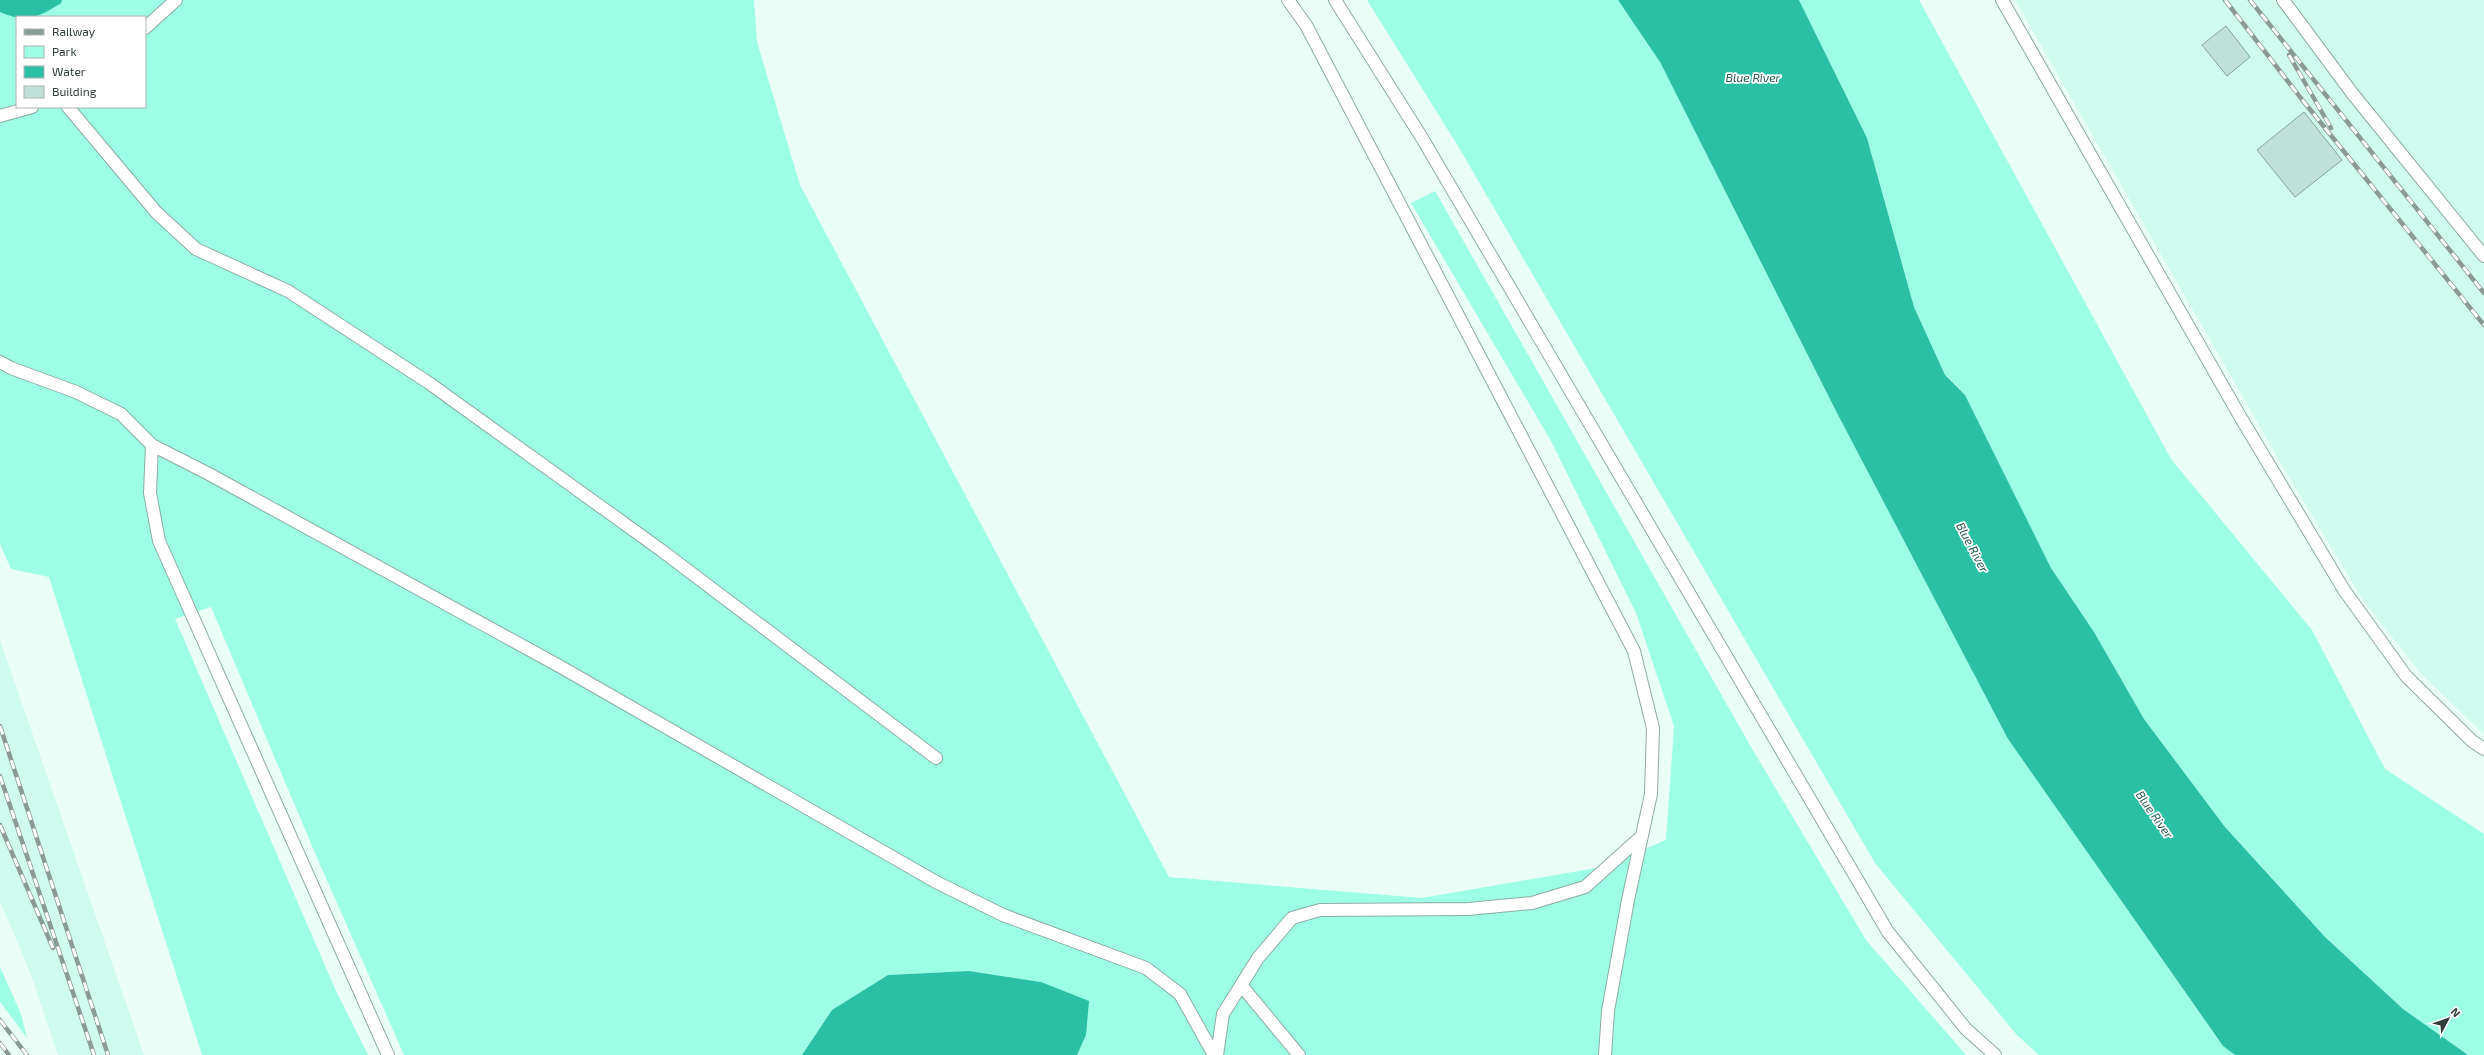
<svg xmlns="http://www.w3.org/2000/svg" width="2484" height="1055" viewBox="0 0 2484 1055" font-family="'Exo 2',sans-serif">
  <rect width="100%" height="100%" fill="#eafef8"/>
  <path fill="#d0fbef" d="M 2015,0 L 2484,0 L 2484,734 L 2421,674 L 2363,600 L 2287,474 Z
    M 0,640 L 144,1055 L 58,1055 L 31,975 L 0,901 Z"/>
  <path fill="#9cffe6" fill-rule="evenodd" d="M 0,0 L 754,0 L 757,42 L 800,185 L 1169,877 L 1422,898 L 1602,867 L 1666,840 L 1674,726 L 1636,613 L 1551,441 L 1411,203 L 1435,191 L 1751,747 L 1866,940 L 1966,1055 L 1077,1055 L 1086,1035 L 1041,982 L 969,971 L 888,975 L 832,1010 L 802,1055 L 404,1055 L 318,860 L 211,607 L 175,619 L 336,991 L 368,1055 L 202,1055 L 49,577 L 11,569 L 0,544 ZM 17,17 L 145,17 L 145,107 L 17,107 Z
    M 1367,0 L 1618,0 L 1660,62 L 1837,413 L 2008,739 L 2222,1045 L 2235,1055 L 2039,1055 L 2017,1035 L 1875,863 L 1458,146 Z
    M 1799,0 L 1919,0 L 2171,459 L 2312,630 L 2385,769 L 2484,834 L 2484,1055 L 2468,1055 L 2403,1009 L 2325,937 L 2225,827 L 2144,719 L 2094,632 L 2051,568 L 1965,395 L 1945,375 L 1914,307 L 1867,138 Z
    M 0,967 L 21,1014 L 27,1038 L 0,1002 Z"/>
  <path fill="#29c0a4" d="M 0,0 L 62,0 L 61,3 C 36,19 26,23 0,12 Z
    M 1618,0 L 1799,0 L 1867,138 L 1914,307 L 1945,375 L 1965,395 L 2051,568 L 2094,632 L 2144,719 L 2225,827 L 2325,937 L 2403,1009 L 2468,1055 L 2235,1055 L 2223,1046 L 2008,739 L 1837,413 L 1660,62 Z
    M 969,971 L 1041,982 L 1089,1001 L 1086,1035 L 1077,1055 L 802,1055 L 832,1010 L 888,975 Z"/>
  <path fill="#c0e1d8" stroke="#85a59c" d="M 2226,26 L 2250,57 L 2227,76 L 2202,45 Z
    M 2304,112 L 2342,160 L 2295,197 L 2257,150 Z"/>
  <g fill="none" stroke-linecap="round" stroke-linejoin="round">
    <defs>
      <path id="lane" d="M 1288,0 L 1306,25 L 1634,651 L 1653,728 L 1651,794 L 1628,900 L 1608,1011 L 1605,1055
        M 1335,0 L 1422,138 L 1888,932 L 1966,1029 L 1995,1055
        M 2002,0 L 2241,418 L 2344,590 L 2406,676 L 2472,741 L 2484,749
        M 2283,0 L 2352,93 L 2484,256
        M 145,28 L 176,0
        M 68,107 L 156,212 L 196,249 L 288,291 L 429,383 L 661,550 L 936,758
        M 0,116 L 32,107
        M 0,362 L 11,368 L 76,392 L 121,414 L 152,445 L 209,474 L 561,667 L 936,882 L 1003,915 L 1146,968 L 1180,994 L 1214,1055
        M 152,445 L 150,493 L 159,541 L 388,1055
        M 1241,985 L 1299,1055
        M 1217,1055 L 1223,1014 L 1258,958 L 1292,918 L 1320,910 L 1468,909 L 1532,903 L 1585,887 L 1642,836"/>
    </defs>
    <use href="#lane" stroke="#8caca3" stroke-width="14"/>
    <use href="#lane" stroke="#fff" stroke-width="12"/>
    <defs>
      <path id="rail" d="M 2225,0 L 2300,97 L 2484,325
        M 2250,0 L 2484,293
        M 2289,55 L 2331,128
        M 0,726 L 108,1055
        M 0,776 L 94,1055
        M 0,825 L 53,948
        M 0,1020 L 27,1055
        M 0,1043 L 9,1055"/>
    </defs>
    <use href="#rail" stroke="#8a9b96" stroke-width="4.5"/>
    <use href="#rail" stroke="#fff" stroke-width="3" stroke-dasharray="9" stroke-linecap="butt"/>
  </g>
  <g text-anchor="middle" dominant-baseline="central" stroke-width="3.5" stroke-linejoin="round" paint-order="stroke">
    <g font-size="12" font-style="italic" fill="#255d51" stroke="#fff">
      <text x="1753" y="77">Blue River</text>
      <text transform="translate(1973 547) rotate(62)">Blue River</text>
      <text transform="translate(2155 814) rotate(55)">Blue River</text>
    </g>
  </g>
  <rect x="16" y="16" width="130" height="92" fill="#ffffff" stroke="#acb2b0"/>
  <rect x="24" y="29" width="20" height="6" fill="#8a9b96" stroke="#acb2b0"/>
  <text x="52" y="36" font-size="12" fill="#303e3a">Railway</text>
  <rect x="24" y="46" width="20" height="12" fill="#9cffe6" stroke="#acb2b0"/>
  <text x="52" y="56" font-size="12" fill="#303e3a">Park</text>
  <rect x="24" y="66" width="20" height="12" fill="#29c0a4" stroke="#acb2b0"/>
  <text x="52" y="76" font-size="12" fill="#303e3a">Water</text>
  <rect x="24" y="86" width="20" height="12" fill="#c0e1d8" stroke="#acb2b0"/>
  <text x="52" y="96" font-size="12" fill="#303e3a">Building</text>
  <g transform="translate(2448 1019) rotate(49)" stroke="#ffffff" stroke-width="3" paint-order="stroke">
  <path d="M0-3L7 15L0 10L-7 15Z" fill="#303e3a"/>
  <text y="-6" font-size="11" font-weight="bold" text-anchor="middle" fill="#303e3a">N</text>
  </g>
</svg>
